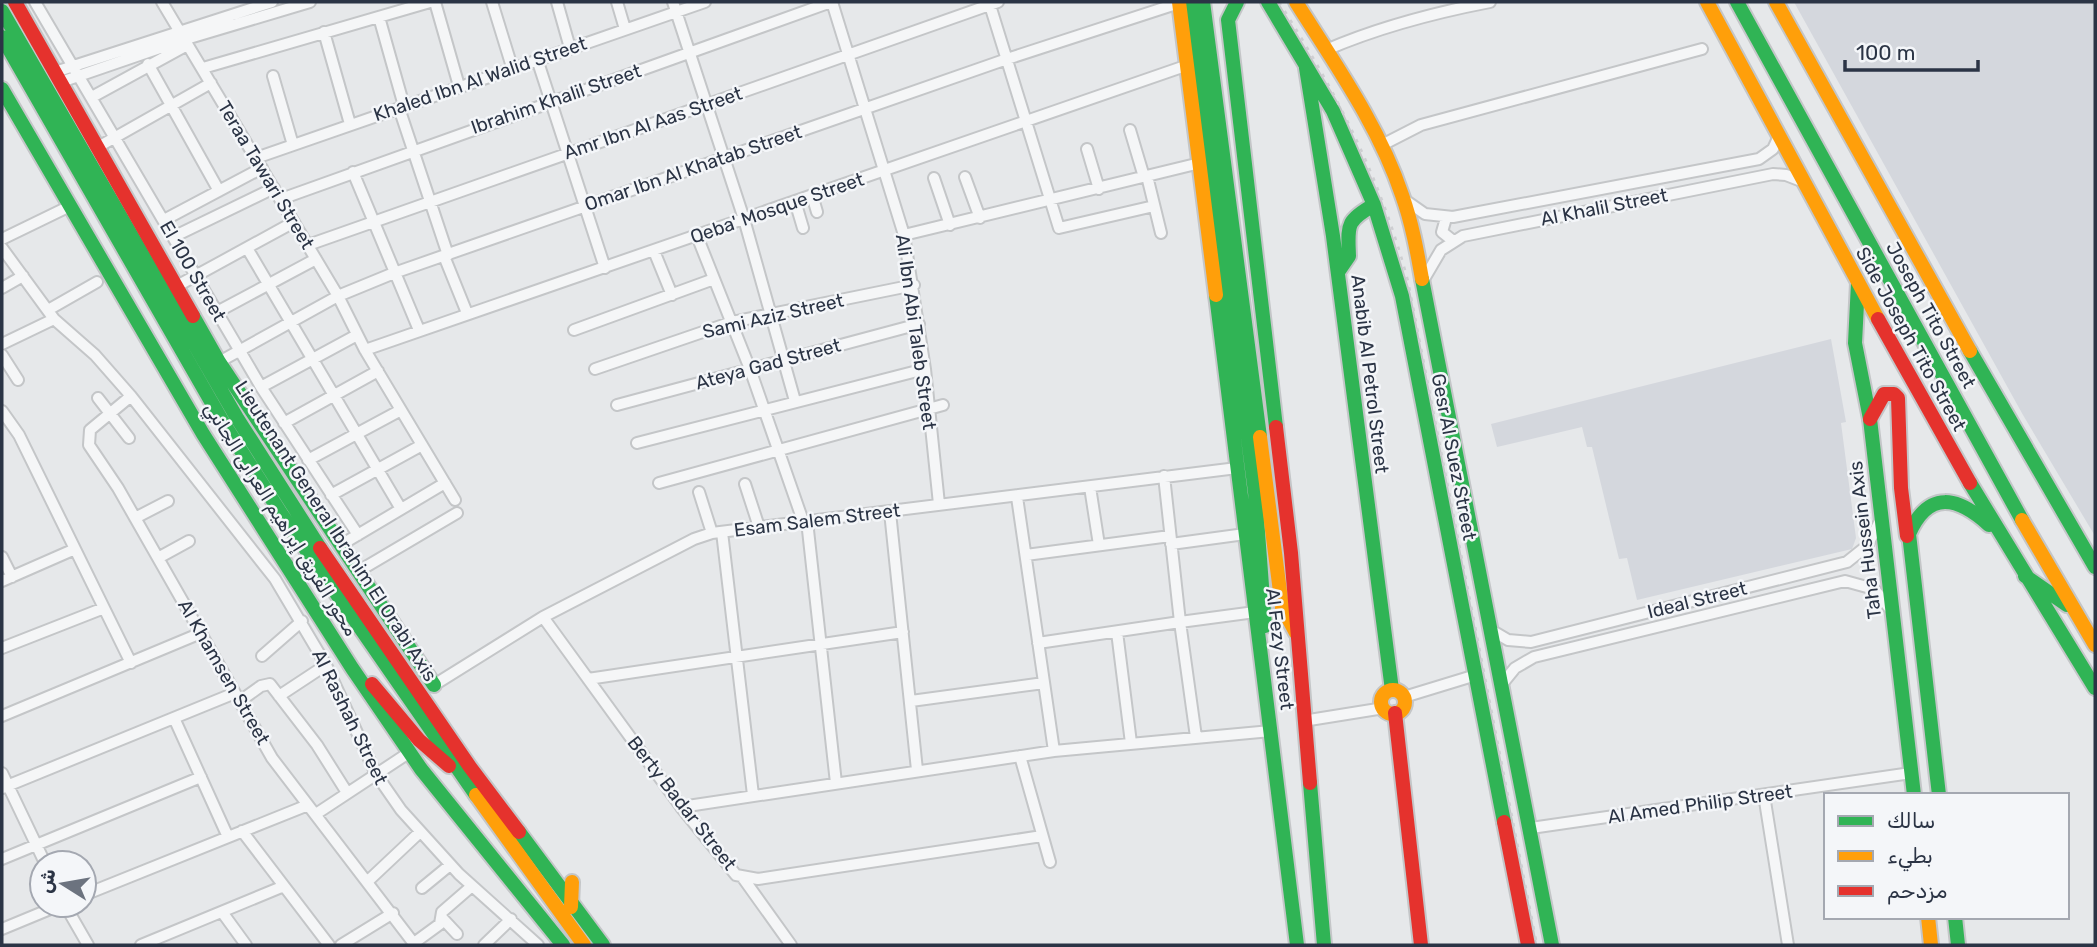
<svg xmlns="http://www.w3.org/2000/svg" width="2097" height="947" viewBox="0 0 2097 947" font-family="Rubik,'Noto Naskh Arabic',sans-serif">
  <rect width="100%" height="100%" fill="#e6e8ea"/>
  <path fill="#d4d7dd" d="M 1794,2 L 2095,2 L 2095,536 L 2023,415 Z
    M 1831,339 L 1846,422 L 1841,423 L 1856,538 L 1852,549 L 1637,600 L 1627,558 L 1619,559 L 1592,447 L 1587,447 L 1582,427 L 1497,447 L 1491,424 Z"/>
  <g fill="none" stroke-linecap="round" stroke-linejoin="round">
    <defs>
      <path id="street" d="M 35,2 L 261,387 L 358,535
        M 162,2 L 338,296 L 365,350 L 455,500
        M 435,2 L 459,86
        M 492,2 L 512,67
        M 557,2 L 570,48
        M 617,2 L 625,29
        M 673,2 L 744,219 L 795,401
        M 832,2 L 904,235 L 925,369 L 939,504
        M 989,2 L 1059,228 L 1154,206
        M 379,17 L 404,106
        M 324,32 L 350,124
        M 1326,50 C 1379,27 1433,13 1490,2
        M 537,59 L 605,268
        M 148,64 L 219,191
        M 203,68 L 430,2
        M 55,72 L 272,2
        M 273,76 L 293,145
        M 61,82 L 186,39 L 310,2
        M 92,97 L 187,45
        M 399,108 L 448,255
        M 1130,130 L 1144,177
        M 1380,146 L 1421,125 L 1702,49
        M 98,147 L 211,83
        M 1087,149 L 1099,189
        M 256,158 L 705,2
        M 353,172 L 419,330
        M 1147,176 L 1161,233
        M 965,177 L 980,218
        M 934,178 L 950,225
        M 812,195 L 817,212
        M 281,199 L 831,2
        M 1405,200 L 1425,214 L 1453,217 L 1759,159 L 1773,149 L 1779,136
        M 795,201 L 803,228
        M 1446,218 L 1442,232 L 1452,240
        M 164,220 L 262,168
        M 904,235 L 1200,163
        M 697,236 L 750,369 L 803,521
        M 173,237 L 274,188
        M 2,239 L 70,206
        M 308,245 L 998,2
        M 2,248 L 54,319 L 95,355 L 131,396 L 275,579 L 326,665 L 376,774 L 401,810 L 459,874 L 538,945
        M 247,248 L 401,509
        M 654,251 L 672,295
        M 444,256 L 467,313
        M 1424,279 L 1441,250 L 1463,236 L 1773,174 L 1786,175 L 1804,182
        M 177,286 L 294,222
        M 2,288 L 23,276
        M 48,310 L 97,282
        M 217,312 L 316,259
        M 574,330 L 714,279
        M 2,344 L 54,319
        M 365,350 L 1188,65
        M 2,355 L 18,380
        M 219,362 L 338,296 L 394,273 L 1007,59 L 1179,3
        M 595,369 L 732,322 L 914,285
        M 261,387 L 357,335
        M 131,396 L 90,430 L 89,445 L 118,488 L 272,758 L 415,945
        M 98,398 L 129,438
        M 617,405 L 919,324
        M 2,411 L 19,435 L 131,663
        M 284,423 L 378,371
        M 637,443 L 925,369
        M 308,460 L 401,410
        M 659,483 L 943,405
        M 745,484 L 759,527
        M 1090,487 L 1099,545
        M 699,492 L 712,533
        M 331,495 L 422,445
        M 1017,497 L 1054,751
        M 890,512 L 917,770
        M 135,518 L 168,501
        M 807,521 L 836,783
        M 722,532 L 753,795
        M 1171,544 L 1245,534
        M 339,546 L 445,483
        M 1026,555 L 1170,536
        M 2,557 L 12,577
        M 158,558 L 189,541
        M 357,572 L 457,513
        M 2,581 L 75,549
        M 543,617 L 681,807 L 736,875 L 758,879 L 1042,836
        M 1491,630 L 1508,640 L 1531,642 L 1847,562 L 1867,546 L 1881,519
        M 1117,632 L 1131,743
        M 1038,643 L 1180,622 L 1164,476
        M 2,648 L 104,608
        M 262,656 L 302,621
        M 588,679 L 903,632
        M 1502,684 L 1515,668 L 1534,657 L 1845,581 L 1874,589 L 1891,610
        M 434,685 L 543,617 L 694,539 L 712,533 L 1237,468
        M 279,696 L 326,665
        M 1404,697 L 1476,675
        M 240,701 L 261,686 L 270,684 L 317,745 L 346,791
        M 911,701 L 1044,683
        M 2,716 L 201,633
        M 174,718 L 228,837
        M 1303,721 L 1384,708
        M 1196,737 L 1180,622 L 1255,612
        M 1020,756 L 1050,862
        M 2,773 L 45,863
        M 2,788 L 235,693
        M 1764,795 L 1788,945
        M 681,807 L 1054,751 L 1271,731
        M 316,814 L 410,752
        M 1531,828 L 1911,773
        M 242,831 L 329,945
        M 2,859 L 201,777
        M 743,878 L 791,945
        M 368,881 L 420,832
        M 422,888 L 450,865
        M 84,895 L 308,805
        M 65,905 L 88,945
        M 222,912 L 246,945
        M 443,919 L 457,934
        M 2,929 L 60,905
        M 414,943 L 440,924 L 442,912 L 472,886
        M 141,945 L 284,886
        M 341,945 L 393,913
        M 484,945 L 511,919"/>
      <path id="fast" d="M 1191,2 L 1255,492 L 1265,626
        M 1203,2 L 1260,437
        M 1237,2 L 1228,20 L 1276,427
        M 1268,2 L 1333,111 L 1374,205 L 1402,296 L 1504,822
        M 1737,2 L 2022,520
        M 2,11 L 237,418 L 320,548
        M 2,37 L 224,424 L 282,515 L 476,795
        M 1306,68 L 1333,236 L 1392,690
        M 2,89 L 203,434 L 352,668 L 421,769 L 563,945
        M 1338,272 L 1349,256 C 1348,226 1345,221 1374,205
        M 1422,279 L 1552,945
        M 1858,283 L 1855,343 L 1870,419 L 1914,795
        M 1216,295 L 1297,945
        M 193,316 L 219,362 L 434,685
        M 1970,351 L 2095,567
        M 1970,483 L 2095,688
        M 2025,576 L 2067,605
        M 1310,783 L 1324,945
        M 1939,795 L 1909,534 C 1929,489 1958,497 1989,525
        M 519,832 L 603,945
        M 1955,917 L 1958,945"/>
      <path id="slow" d="M 1179,2 L 1216,295
        M 1296,2 C 1335,64 1379,126 1402,195 C 1412,223 1417,251 1422,279
        M 1707,2 L 1878,319
        M 1776,2 L 1970,351
        M 1260,437 L 1282,607 L 1296,633
        M 2022,520 L 2095,645
        M1381 702a12 12 0 1 1 24 0a12 12 0 1 1-24 0Z
        M 476,795 L 584,945
        M 571,907 L 572,882
        M 1928,917 L 1931,945"/>
      <path id="jam" d="M 15,2 L 193,316
        M 1878,319 L 1970,483
        M 1870,419 L 1884,394 L 1894,394 L 1898,398 L 1901,488 L 1907,536
        M 1276,427 L 1291,553 L 1310,783
        M 320,548 L 470,767 L 519,832
        M 372,684 L 419,740 L 449,766
        M 1395,713 L 1421,945
        M 1504,822 L 1528,945"/>
    </defs>
    <use href="#street" stroke="#c4c6c8" stroke-width="14"/>
    <use href="#fast" stroke="#c4c6c8" stroke-width="18"/>
    <use href="#slow" stroke="#c4c6c8" stroke-width="18"/>
    <use href="#jam" stroke="#c4c6c8" stroke-width="18"/>
    <use href="#street" stroke="#f5f6f7" stroke-width="10"/>
    <use href="#fast" stroke="#30b455" stroke-width="14"/>
    <use href="#slow" stroke="#ff9f0a" stroke-width="14"/>
    <use href="#jam" stroke="#e5322d" stroke-width="14"/>
    <path stroke="#cecfd2" stroke-width="2.5" stroke-dasharray="3.5 7" stroke-linecap="butt" d="M 1279,2 C 1337,93 1380,176 1408,281 L 1537,945"/>
  </g>
  <g text-anchor="middle" dominant-baseline="central" stroke-width="5" stroke-linejoin="round" paint-order="stroke">
    <g font-size="19" fill="#2b3445" stroke="#f4f6f9">
      <text transform="translate(480 79) rotate(-19)">Khaled Ibn Al Walid Street</text>
      <text transform="translate(556 99) rotate(-19)">Ibrahim Khalil Street</text>
      <text transform="translate(653 123) rotate(-19)">Amr Ibn Al Aas Street</text>
      <text transform="translate(693 168) rotate(-19)">Omar Ibn Al Khatab Street</text>
      <text transform="translate(266 175) rotate(59)">Teraa Tawari Street</text>
      <text transform="translate(1604 207) rotate(-11)">Al Khalil Street</text>
      <text transform="translate(777 208) rotate(-19)">Qeba' Mosque Street</text>
      <text transform="translate(193 271) rotate(60)">El 100 Street</text>
      <text transform="translate(1931 315) rotate(61)">Joseph Tito Street</text>
      <text transform="translate(773 316) rotate(-13)">Sami Aziz Street</text>
      <text transform="translate(916 332) rotate(82)">Ali Ibn Abi Taleb Street</text>
      <text transform="translate(1911 339) rotate(61)">Side Joseph Tito Street</text>
      <text transform="translate(768 364) rotate(-15)">Ateya Gad Street</text>
      <text transform="translate(1370 374) rotate(83)">Anabib Al Petrol Street</text>
      <text transform="translate(1454 457) rotate(79)">Gesr Al Suez Street</text>
      <text transform="translate(281 519) rotate(58)">محور الفريق إبراهيم العرابى الجانبي</text>
      <text transform="translate(817 520) rotate(-7)">Esam Salem Street</text>
      <text transform="translate(336 531) rotate(57)">Lieutenant General Ibrahim El Orabi Axis</text>
      <text transform="translate(1865 540) rotate(-97)">Taha Hussein Axis</text>
      <text transform="translate(1697 600) rotate(-14)">Ideal Street</text>
      <text transform="translate(1280 649) rotate(83)">Al Fezy Street</text>
      <text transform="translate(224 672) rotate(60)">Al Khamsen Street</text>
      <text transform="translate(350 717) rotate(64)">Al Rashah Street</text>
      <text transform="translate(682 803) rotate(52)">Berty Badar Street</text>
      <text transform="translate(1700 804) rotate(-8)">Al Amed Philip Street</text>
    </g>
  </g>
  <rect width="2097" height="947" fill="none" stroke="#2b3445" stroke-width="7"/>
  <rect x="1824" y="793" width="245" height="126" fill="#f4f6f9" stroke="#a4a8b1" stroke-width="2"/>
  <rect x="1838" y="816" width="35" height="10" fill="#30b455" stroke="#a4a8b1" stroke-width="2"/>
  <text x="1887" y="828" font-size="21" fill="#2b3445">سالك</text>
  <rect x="1838" y="851" width="35" height="10" fill="#ff9f0a" stroke="#a4a8b1" stroke-width="2"/>
  <text x="1887" y="863" font-size="21" fill="#2b3445">بطيء</text>
  <rect x="1838" y="886" width="35" height="10" fill="#e5322d" stroke="#a4a8b1" stroke-width="2"/>
  <text x="1887" y="898" font-size="21" fill="#2b3445">مزدحم</text>
  <g transform="translate(63 884) rotate(281)"><circle r="33" fill="#f4f6f9" stroke="#a4a8b1" stroke-width="2"/>
  <path d="M0-5L12 26L0 18L-12 26Z" fill="#6c737f"/>
  <text y="-10" font-size="19" font-weight="bold" text-anchor="middle" fill="#2b3445">ش</text>
  </g>
  <path d="M1845 60v10h133v-10" fill="none" stroke="#2b3445" stroke-width="3.5"/>
  <text x="1856" y="60" font-size="21" fill="#2b3445" stroke="#f4f6f9" stroke-width="5" paint-order="stroke">100 m</text>
</svg>
